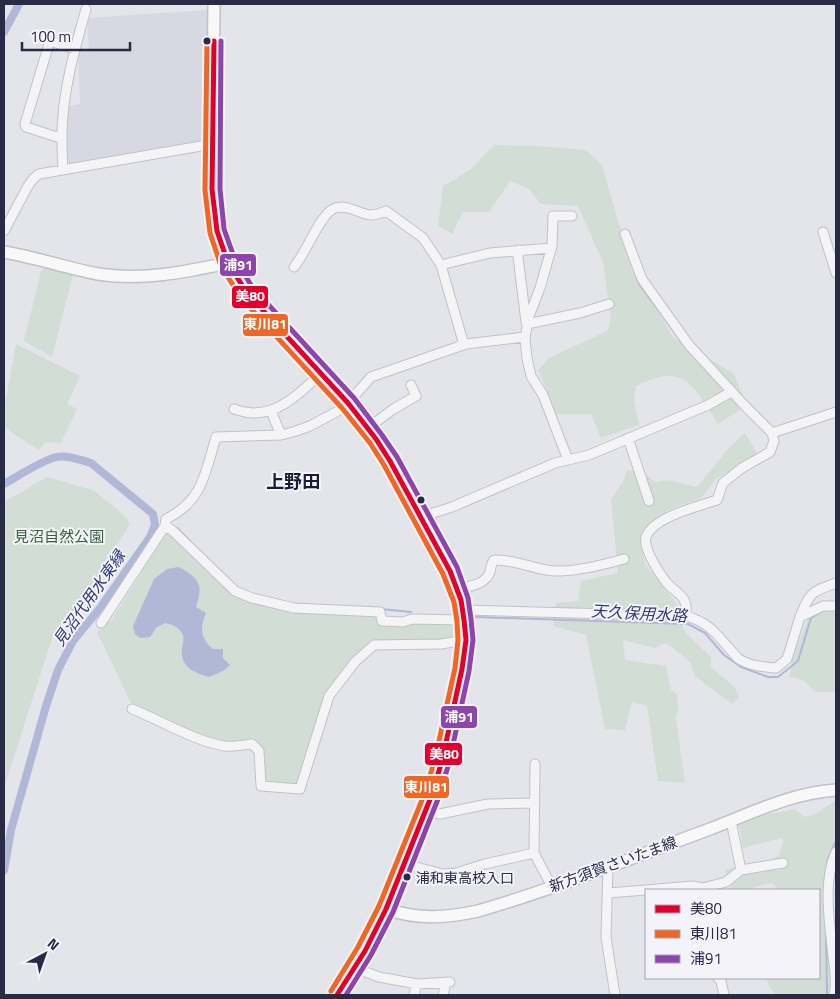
<svg xmlns="http://www.w3.org/2000/svg" width="840" height="999" viewBox="0 0 840 999" font-family="'Titillium Web','Noto Sans JP',sans-serif">
  <rect width="100%" height="100%" fill="#e4e5ea"/>
  <path fill="#d7d8e2" d="M 208,10 L 206,141 L 146,150 L 69,164 L 66,161 L 68,106 L 80,104 L 78,51 L 89,49 L 87,18 Z"/>
  <path fill="#d2ddd5" d="M 494,145 L 537,146 L 586,150 L 602,165 L 632,270 L 673,337 L 734,374 L 744,400 L 738,411 L 718,424 C 693,386 685,361 636,386 L 634,400 L 639,425 L 601,438 L 591,414 L 556,414 L 538,370 L 549,358 L 607,331 L 611,321 L 603,262 L 578,206 L 541,204 L 529,189 L 510,181 L 489,212 L 463,212 L 452,234 L 438,226 L 443,186 L 470,170 Z
    M 46,268 L 73,275 L 52,357 L 24,341 L 41,271 Z
    M 16,344 L 80,376 L 67,404 L 77,409 L 61,443 L 46,442 L 38,450 L 4,427 L 4,409 Z
    M 745,433 L 758,455 L 716,479 L 701,498 L 668,510 L 641,534 L 645,564 L 678,605 L 684,631 L 711,657 L 711,667 L 734,686 L 739,697 L 732,704 L 695,676 L 690,662 L 672,647 L 665,643 L 655,648 L 623,640 L 625,660 L 666,666 L 671,690 L 677,695 L 678,710 L 676,719 L 685,783 L 658,781 L 647,706 L 632,702 L 625,730 L 605,729 L 586,635 L 553,626 L 556,603 L 578,601 L 581,581 L 618,573 L 611,499 L 623,482 L 627,470 L 645,474 L 655,482 L 669,480 L 697,487 L 728,449 Z
    M 47,477 L 93,490 L 123,514 L 130,523 L 78,613 L 54,632 L 4,788 L 4,502 Z
    M 166,534 L 172,534 L 236,595 L 288,611 L 373,614 L 381,623 L 458,621 L 462,637 L 440,641 L 374,642 L 327,695 L 307,747 L 298,785 L 266,783 L 263,750 L 255,742 L 225,742 L 204,739 L 132,705 L 97,632 L 112,619 Z
    M 821,609 L 836,609 L 836,692 L 815,692 L 803,680 L 789,677 L 794,653 L 808,620 Z
    M 834,801 L 836,801 L 836,846 L 828,868 L 834,995 L 775,995 L 765,978 L 819,978 L 819,890 L 779,890 L 772,883 C 756,886 742,894 728,886 L 725,870 L 771,860 L 779,855 L 783,842 L 782,838 L 743,848 L 739,824 L 755,814 L 777,813 L 795,809 L 805,817 L 816,814 Z"/>
  <path fill="#b1b7d6" d="M 179,567 C 199,578 204,585 196,607 L 206,613 C 200,628 200,638 213,649 L 223,649 L 223,658 L 230,665 L 223,671 L 209,677 C 198,674 184,669 182,656 C 181,652 182,648 183,644 C 186,631 176,625 165,623 L 156,628 L 150,637 L 140,638 L 135,634 L 133,626 L 154,579 L 167,569 Z"/>
  <g fill="none" stroke-linecap="round" stroke-linejoin="round">
    <path stroke="#b1b7d6" stroke-width="2" d="M 639,284 L 683,344
      M 177,528 L 191,542
      M 381,609 L 411,612
      M 475,617 L 688,624 L 705,633 L 724,655 L 741,667 L 768,677 L 778,677 L 798,661 L 811,618 L 821,612
      M 825,879 L 828,859 L 836,841
      M 826,931 L 827,995"/>
    <path stroke="#b1b7d6" stroke-width="8" d="M 4,32 L 19,4
      M 4,484 C 18,476 41,461 56,457 C 67,455 81,460 91,463 L 153,514 L 155,525 L 150,537 L 100,608 L 73,641 L 58,670 L 46,706 L 11,830 L 4,870"/>
    <defs>
      <path id="minor" d="M 62,135 L 57,137 L 26,127 L 25,124 L 49,44 L 53,42 L 75,49
        M 63,170 C 62,157 62,144 62,131 C 63,90 75,48 86,9
        M 4,231 L 28,186 L 33,179 L 39,174 L 213,144
        M 823,232 L 836,273
        M 625,234 L 642,279 L 689,345 L 745,406 L 772,433 L 774,441 L 770,452 L 742,468 L 723,483 L 717,500 C 699,506 653,517 646,537 C 643,548 659,573 666,582 C 678,596 688,594 686,616
        M 519,250 L 518,257 L 526,322
        M 441,265 L 490,253 L 551,248
        M 294,267 C 305,255 320,215 333,209 C 338,206 343,207 348,208 C 366,213 367,219 386,211 L 423,238 L 441,265 L 464,345
        M 527,324 L 580,313 L 609,304
        M 234,409 C 240,411 247,413 254,413 C 282,413 301,391 321,374
        M 271,411 L 281,435
        M 368,428 L 392,410 L 416,396 L 411,385
        M 772,433 L 836,412
        M 628,438 L 649,501
        M 568,460 L 543,395 L 531,376 L 527,358 L 525,339 L 528,319 L 540,288 L 552,246 L 553,216 L 572,216
        M 421,517 L 452,507 L 555,463 L 589,455 L 708,405 L 731,392
        M 165,526 L 166,519 C 203,501 205,473 216,437 L 281,435 L 293,432 L 310,426 L 338,411 L 348,403 L 371,377 L 466,344 L 525,337
        M 457,589 C 470,586 485,585 490,572 C 491,567 491,564 494,560 C 515,559 535,570 555,571 C 574,572 606,564 624,559
        M 463,610 L 686,616 C 707,622 714,631 728,647 C 732,651 735,656 739,659 C 750,666 764,667 776,668 L 787,659 L 800,617 L 823,606 L 836,606
        M 800,617 C 810,592 811,592 836,583
        M 101,623 L 165,526 L 172,530 L 235,591 L 252,598 L 294,608 L 380,612 L 382,621 L 403,622 L 412,619 L 464,620
        M 132,709 C 160,720 196,742 225,746 C 234,747 243,745 252,744 L 259,751 L 261,786 L 300,789 L 329,696 L 355,662 L 374,645 L 441,644 L 466,640
        M 535,764 L 534,853 L 552,887
        M 426,811 L 440,814 L 488,804 L 534,803
        M 731,821 L 741,870
        M 405,864 L 443,874 L 456,873 L 485,864 L 534,853
        M 608,867 L 606,937 L 615,995
        M 646,890 L 692,886 L 703,888 L 726,882 L 741,870 L 783,863
        M 608,893 L 646,890
        M 355,968 L 379,977 L 417,984 L 450,982
        M 718,978 L 721,981 L 724,995
        M 414,995 L 417,984
        M 443,995 L 446,982
        M 834,995 C 837,983 835,969 833,956 C 830,923 822,883 836,852"/>
      <path id="major" d="M 214,4 L 212,189 L 217,231 L 228,263 L 247,293 L 348,403 L 376,439 L 390,461 L 450,571 L 461,600 L 464,620 L 466,640 L 462,669 L 442,761 L 431,797 L 386,909 L 365,951 L 337,995
        M 4,252 C 35,257 66,268 98,274 C 142,281 185,272 228,263
        M 386,909 C 419,920 445,918 478,911 C 557,888 634,857 710,829 C 752,813 791,793 836,790"/>
    </defs>
    <use href="#minor" stroke="#c1c2c8" stroke-width="11"/>
    <use href="#major" stroke="#c0c1c8" stroke-width="14"/>
    <use href="#minor" stroke="#f4f4f7" stroke-width="9"/>
    <use href="#major" stroke="#f8f8f8" stroke-width="11"/>
    <defs>
      <path id="bus-1" d="M 214,41 L 212,189 L 217,231 L 228,263 L 247,293 L 348,403 L 376,439 L 390,461 L 450,571 L 461,600 L 464,620 L 466,640 L 462,669 L 442,761 L 431,797 L 386,909 L 365,951 L 337,995"/>
      <path id="bus-2" d="M 207,41 L 205,190 L 210,233 L 221,266 L 241,298 L 342,408 L 370,443 L 384,465 L 443,574 L 454,602 L 457,621 L 458,640 L 455,668 L 435,759 L 424,795 L 379,906 L 358,947 L 331,991"/>
      <path id="bus-3" d="M 221,41 L 220,189 L 224,229 L 235,260 L 253,288 L 354,398 L 382,435 L 397,457 L 457,567 L 468,598 L 471,619 L 473,640 L 469,671 L 449,763 L 438,799 L 393,912 L 371,955 L 346,995"/>
    </defs>
    <use href="#bus-1" stroke="#f3f3f9" stroke-width="9"/>
    <use href="#bus-2" stroke="#f3f3f9" stroke-width="9"/>
    <use href="#bus-3" stroke="#f3f3f9" stroke-width="9"/>
    <use href="#bus-1" stroke="#e4002b" stroke-width="5"/>
    <use href="#bus-2" stroke="#f26522" stroke-width="5"/>
    <use href="#bus-3" stroke="#8e44ad" stroke-width="5"/>
  </g>
  <g fill="#292a45" stroke="#f3f3f9" stroke-width="2">
    <circle cx="207" cy="41" r="4.5"/>
    <circle cx="421" cy="500" r="4.5"/>
    <circle cx="407" cy="877" r="4.5"/>
  </g>
  <g text-anchor="middle" dominant-baseline="central" stroke-width="4" stroke-linejoin="round" paint-order="stroke">
    <g font-size="14" fill="#292a45" stroke="#f3f3f9" text-anchor="start">
      <text x="416" y="877">浦和東高校入口</text>
    </g>
    <g font-size="15" fill="#35623b" stroke="#f3f3f9">
      <text x="59" y="536">見沼自然公園</text>
    </g>
    <g font-size="15" fill="#292a45" stroke="#f3f3f9">
      <text transform="translate(613 864) rotate(-20)">新方須賀さいたま線</text>
    </g>
    <g font-size="16" font-style="italic" fill="#2f397d" stroke="#f3f3f9">
      <text transform="translate(89 598) rotate(-55)">見沼代用水東縁</text>
      <text transform="translate(639 613) rotate(3)">天久保用水路</text>
    </g>
    <g font-size="18" font-weight="bold" fill="#1b1b36" stroke="#f3f3f9">
      <text x="293" y="481">上野田</text>
    </g>
  </g>
  <g stroke="#f3f3f9" stroke-width="2">
    <rect x="219" y="253" width="38" height="24" rx="5" fill="#8e44ad"/>
    <rect x="231" y="285" width="38" height="24" rx="5" fill="#e4002b"/>
    <rect x="242" y="313" width="47" height="24" rx="5" fill="#f26522"/>
    <rect x="440" y="705" width="38" height="24" rx="5" fill="#8e44ad"/>
    <rect x="424" y="742" width="39" height="24" rx="5" fill="#e4002b"/>
    <rect x="403" y="775" width="47" height="24" rx="5" fill="#f26522"/>
  </g>
  <g font-size="14" text-anchor="middle" font-weight="bold" fill="#fff">
    <text x="238" y="270">浦91</text>
    <text x="250" y="301">美80</text>
    <text x="265" y="329">東川81</text>
    <text x="459" y="722">浦91</text>
    <text x="444" y="759">美80</text>
    <text x="426" y="792">東川81</text>
  </g>
  <rect width="840" height="999" fill="none" stroke="#292a45" stroke-width="10"/>
  <rect x="645" y="889" width="175" height="90" fill="#f3f3f9" stroke="#a2a3b1"/>
  <rect x="655" y="905" width="25" height="8" fill="#e4002b" stroke="#a2a3b1"/>
  <text x="690" y="914" font-size="15" fill="#292a45">美80</text>
  <rect x="655" y="930" width="25" height="8" fill="#f26522" stroke="#a2a3b1"/>
  <text x="690" y="939" font-size="15" fill="#292a45">東川81</text>
  <rect x="655" y="955" width="25" height="8" fill="#8e44ad" stroke="#a2a3b1"/>
  <text x="690" y="964" font-size="15" fill="#292a45">浦91</text>
  <g transform="translate(45 954) rotate(41)" stroke="#f3f3f9" stroke-width="4" paint-order="stroke">
  <path d="M0-4L9 19L0 12L-9 19Z" fill="#292a45"/>
  <text y="-8" font-size="14" font-weight="bold" text-anchor="middle" fill="#292a45">N</text>
  </g>
  <path d="M22 42v8h108v-8" fill="none" stroke="#292a45" stroke-width="2.5"/>
  <text x="30" y="42" font-size="15" fill="#292a45" stroke="#f3f3f9" stroke-width="4" paint-order="stroke">100 m</text>
</svg>
